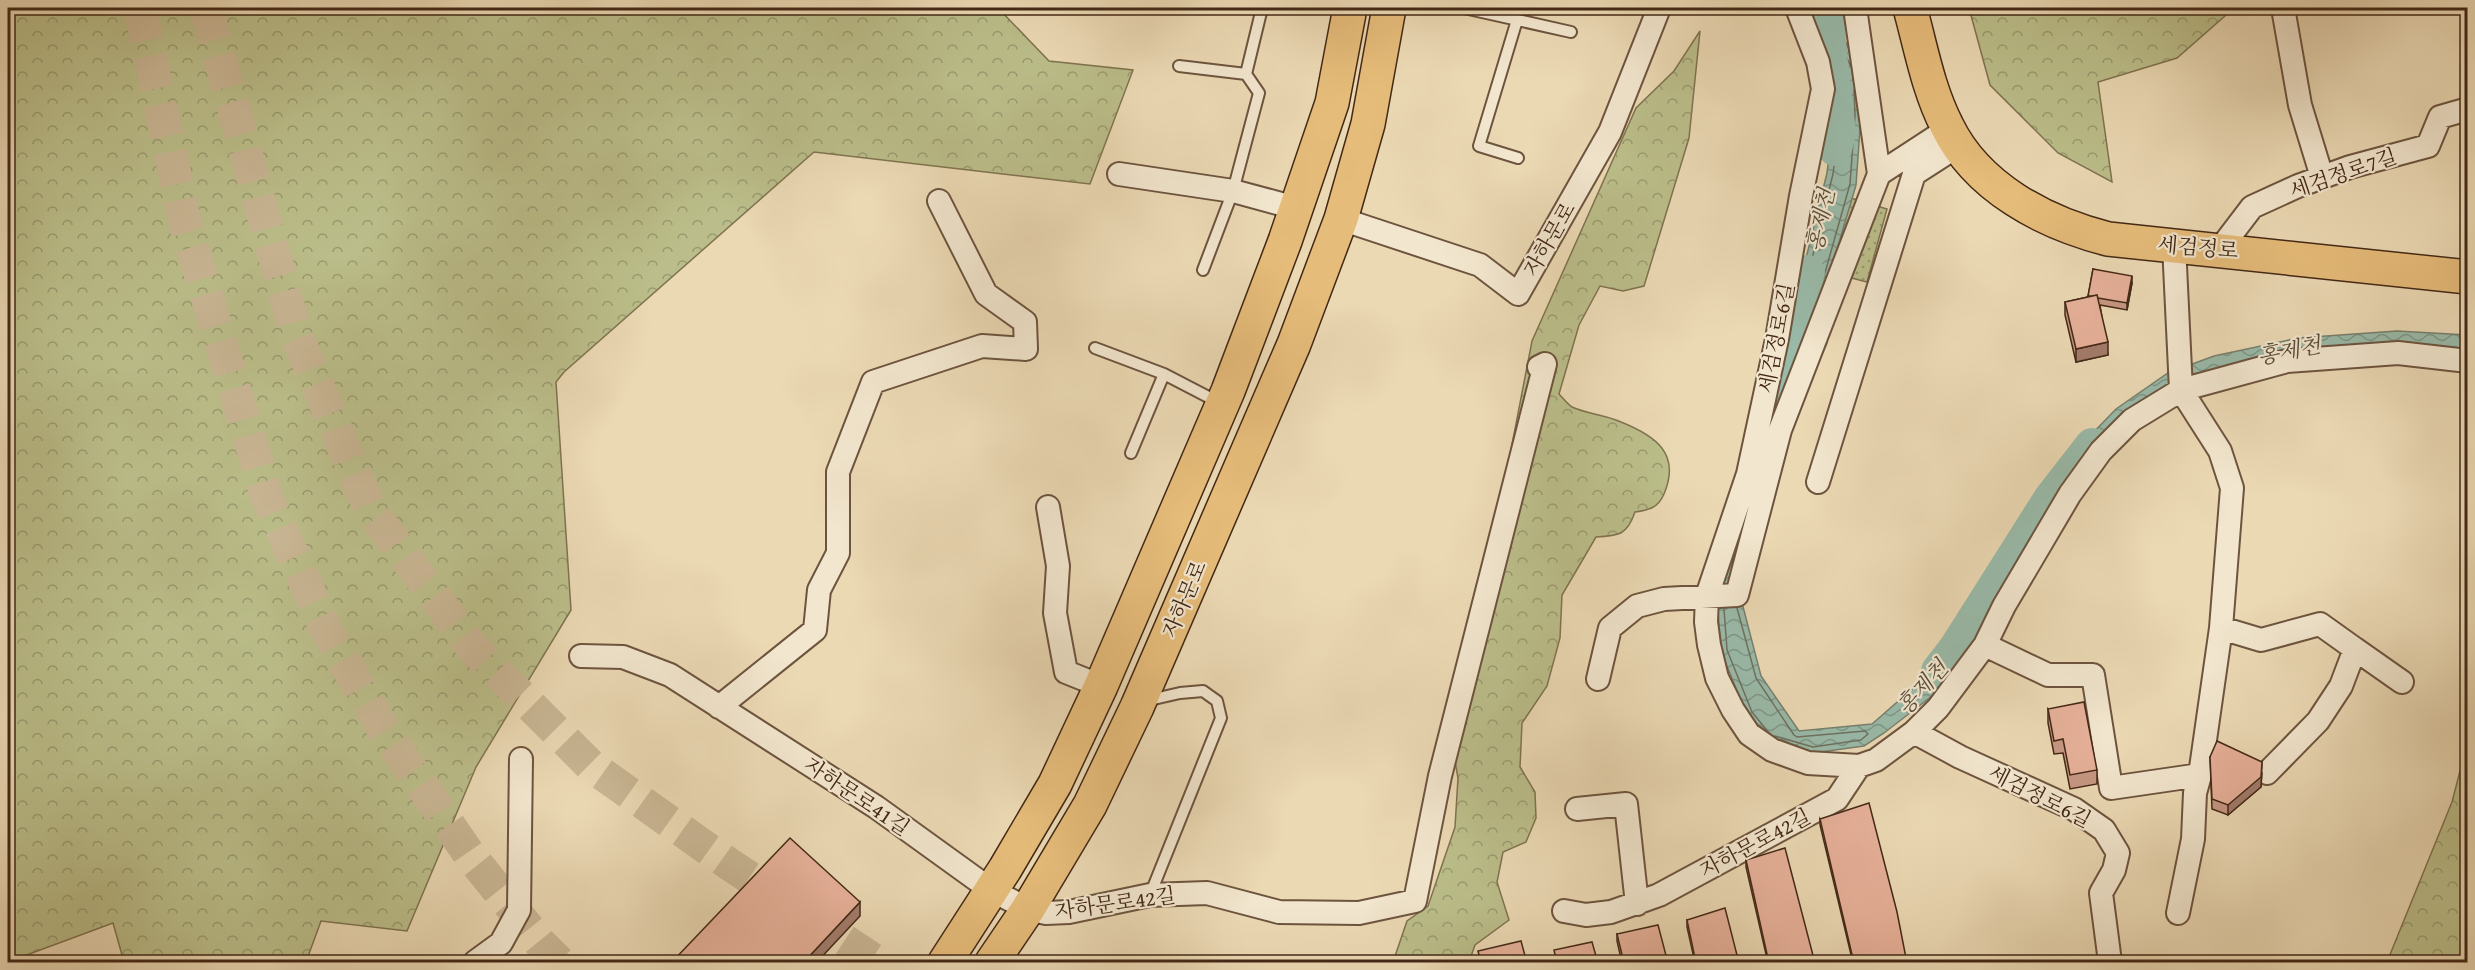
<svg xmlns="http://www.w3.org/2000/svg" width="2475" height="970" viewBox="0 0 2475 970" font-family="'Gentium Book Plus','Noto Serif KR',serif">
  <defs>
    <pattern id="forest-crowns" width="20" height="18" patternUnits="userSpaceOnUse" patternTransform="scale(1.5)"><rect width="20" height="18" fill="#bbbe8a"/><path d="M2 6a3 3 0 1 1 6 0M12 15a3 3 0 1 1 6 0" fill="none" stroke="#9a9a70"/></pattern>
    <pattern id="park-dots" width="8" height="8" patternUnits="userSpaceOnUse" patternTransform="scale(1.5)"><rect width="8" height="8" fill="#bbbe8a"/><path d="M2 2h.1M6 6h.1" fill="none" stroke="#9a9a70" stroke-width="1.8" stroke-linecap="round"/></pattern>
    <pattern id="water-waves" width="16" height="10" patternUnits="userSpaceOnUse" patternTransform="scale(1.5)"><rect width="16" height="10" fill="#99baa9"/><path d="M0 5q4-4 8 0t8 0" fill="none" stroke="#7e9789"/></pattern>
  </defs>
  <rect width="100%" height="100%" fill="#ebd9b4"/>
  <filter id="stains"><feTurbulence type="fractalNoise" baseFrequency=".00333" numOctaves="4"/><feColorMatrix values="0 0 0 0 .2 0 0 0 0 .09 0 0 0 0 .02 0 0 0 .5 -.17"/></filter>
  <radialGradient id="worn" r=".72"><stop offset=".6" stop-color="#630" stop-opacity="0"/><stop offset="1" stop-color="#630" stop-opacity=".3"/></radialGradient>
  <path fill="url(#forest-crowns)" stroke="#7f7350" stroke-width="1.5" d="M 8,8 L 998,8 L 1049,61 L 1133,70 L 1090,184 L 814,152 L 564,372 L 556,382 L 571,610 L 476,767 L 407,931 L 321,921 L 306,962 L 124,962 L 113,923 L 13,960 L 13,962 L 8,962 Z
    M 1969,8 L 2234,8 L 2177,58 L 2098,82 L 2112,182 L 2058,153 L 1990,85 Z
    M 1700,31 L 1689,138 L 1644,286 L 1623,291 L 1600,286 L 1579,325 L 1559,394 C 1563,398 1567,404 1572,407 C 1587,414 1606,415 1621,422 C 1656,436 1681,454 1664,494 C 1658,508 1649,510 1635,512 C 1627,535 1619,536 1596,537 L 1562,595 L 1560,638 L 1547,686 L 1522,723 L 1520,767 L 1535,792 L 1536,818 L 1526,842 L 1503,852 L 1497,882 L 1509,920 L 1475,945 L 1469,962 L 1393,962 L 1407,921 L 1428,906 L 1455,827 L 1458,778 L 1453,750 L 1532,341 L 1636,108 L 1674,71 Z
    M 2467,744 L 2467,962 L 2387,962 L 2452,802 Z"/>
  <path fill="url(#park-dots)" stroke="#7f7350" stroke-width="1.5" d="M 1841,195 L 1887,209 L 1867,282 L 1821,270 Z"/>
  <path fill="url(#water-waves)" stroke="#77806e" stroke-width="1.5" d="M 1810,8 L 1833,8 L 1832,14 L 1859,70 L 1861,115 L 1856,185 L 1825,290 L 1827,343 L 1788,431 L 1741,599 L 1761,676 L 1799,731 L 1872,724 L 1935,669 L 1981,613 L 2039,525 L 2086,440 L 2116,409 L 2168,373 L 2214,356 L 2298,338 L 2397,331 L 2467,335 L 2467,350 L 2284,353 L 2145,414 L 2099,459 L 1986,634 L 1932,696 L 1884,733 L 1864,746 L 1813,753 L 1768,741 L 1747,716 L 1721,651 L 1717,598 L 1784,383 L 1802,351 L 1796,299 L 1827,173 L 1838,85 Z"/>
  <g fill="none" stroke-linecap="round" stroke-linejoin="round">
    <path stroke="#6e7160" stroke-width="1.5" d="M 1827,8 L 1827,16 L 1851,67
      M 1819,294 L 1850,184 L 1855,115 L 1854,90
      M 1805,329 L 1802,299 L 1833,174 L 1844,86 L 1816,8
      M 1737,608 L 1756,678 L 1794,735 L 1797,737 L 1865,731 L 1868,734 L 1861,740 L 1813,747 L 1775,736
      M 1724,609 L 1727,650 L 1752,712 L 1769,733"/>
    <path stroke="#99baa9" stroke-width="34" d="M 1828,8 L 1829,45 L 1839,133 L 1835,149
      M 1761,458 L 1808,272
      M 1938,671 L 1955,649 L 2050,499 L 2092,445"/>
    <path stroke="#c9b694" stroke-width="33" stroke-dasharray="33 16" stroke-linecap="butt" d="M 140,8 L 185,223 L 267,497 L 327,631 L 383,729 L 469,854 L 541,944 L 559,962
      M 206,8 L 296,334 L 370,509 L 471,646 L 591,766 L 729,864 L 877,962"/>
    <defs>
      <path id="lane" d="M 1464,8 L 1571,32
        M 1517,20 L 1479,146 L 1518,158
        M 1179,66 L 1246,74
        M 1203,270 L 1233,191 L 1259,93 L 1246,74 L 1262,8
        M 1095,348 L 1164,374 L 1218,402
        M 1131,453 L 1164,374
        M 1145,701 L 1180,693 L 1203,691 L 1217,701 L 1221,718 L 1150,895"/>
      <path id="street" d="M 1797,8 L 1818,62 L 1823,89 L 1801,196 L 1777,339 L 1748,474 L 1707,596 L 1706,622 L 1709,645 L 1717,678 L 1733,710 L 1749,734 L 1772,750 L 1808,763 L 1859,766 L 1876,760 L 1914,732 L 1938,708 L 1985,645 L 2004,606 L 2070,494 L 2101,451 L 2132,420 L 2181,390 L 2287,361 L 2398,353 L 2468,361
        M 1855,8 L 1879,174 L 1948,129
        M 2283,8 L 2300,105 L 2322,177
        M 1119,174 L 1233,191 L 1296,208
        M 1341,219 L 1480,265 L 1518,294 L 1610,132 L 1659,8
        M 2174,245 L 2181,390 L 2220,451 L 2232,488 L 2221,628 L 2200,775
        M 2220,249 L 2252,207 L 2298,186 L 2350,167 L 2428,146 L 2440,117 L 2468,109
        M 1818,482 L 1914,174 L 1959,145
        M 1048,507 L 1058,566 L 1055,613 L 1066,672 L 1101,686
        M 2221,628 L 2261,640 L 2320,624 L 2355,649 L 2341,686 L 2318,721 L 2267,773
        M 1985,645 L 2048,675 L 2093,675 L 2111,788 L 2200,775 L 2195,793 L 2193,839 L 2178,913
        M 2355,649 L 2402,682
        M 581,656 L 623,657 L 670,675 L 876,807 L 991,890 L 1028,909 L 1046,913 L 1069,912 L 1150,895 L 1207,893 L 1279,912 L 1359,913 L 1415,901 L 1440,776 L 1545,364 L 1539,367
        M 1598,679 L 1610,628 L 1637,606 L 1664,599 L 1737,595 L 1780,430 L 1879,174
        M 719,707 L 815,630 L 819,590 L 838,553 L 838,472 L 873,382 L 982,346 L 1026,349 L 1025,322 L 986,294 L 939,201
        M 1914,732 L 1960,757 L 2074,809 L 2104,830 L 2118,853 L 2114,870 L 2101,893 L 2110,962
        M 1577,809 L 1626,804 L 1637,904
        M 1564,911 L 1586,915 L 1611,912 L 1659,895 L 1837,799 L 1859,766
        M 475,962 L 501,943 L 519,910 L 521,759"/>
      <path id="primary" d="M 1910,8 C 1921,48 1928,89 1947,126 C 1977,188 2045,223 2108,239 L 2468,277
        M 945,962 L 1005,869 L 1055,784 L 1101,686 L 1228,391 L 1285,241 L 1332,103 L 1350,8
        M 992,962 L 1028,909 L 1090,805 L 1137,707 L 1294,344 L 1341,219 L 1368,124 L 1389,8"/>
    </defs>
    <use href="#lane" stroke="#6d543e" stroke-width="14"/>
    <use href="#street" stroke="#6d543e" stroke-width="26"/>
    <use href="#primary" stroke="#432816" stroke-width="36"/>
    <use href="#lane" stroke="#f2e6ce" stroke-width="10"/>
    <use href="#street" stroke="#f2e6ce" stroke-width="22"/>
    <use href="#primary" stroke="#e6bc7a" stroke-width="33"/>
  </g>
  <path fill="#c79884" stroke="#432816" stroke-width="1.5" d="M 2093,269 L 2132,283 L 2127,310 L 2100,305 L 2108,355 L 2076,362 L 2065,315 L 2065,302 L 2088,297 Z
    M 2048,709 L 2097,770 L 2097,784 L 2070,789 L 2063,753 L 2054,754 L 2048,723 Z
    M 2210,757 L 2262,773 L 2261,787 L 2228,815 L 2212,809 Z
    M 1820,819 L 1907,963 L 1853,963 L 1820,825 Z
    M 1746,860 L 1815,963 L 1768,963 L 1746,867 Z
    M 1687,920 L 1739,963 L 1695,963 L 1687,927 Z
    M 1617,934 L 1668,963 L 1622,963 L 1617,941 Z"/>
  <path fill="#a27c6c" stroke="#432816" stroke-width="1.5" d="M 2132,276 L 2132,283 L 2127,310 L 2127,303 Z
    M 2108,342 L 2108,355 L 2076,362 L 2076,349 Z
    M 2262,762 L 2261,787 L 2228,815 L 2228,805 Z
    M 860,902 L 860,916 L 816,963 L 803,963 Z"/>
  <path fill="#e7b19a" stroke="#432816" stroke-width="1.5" d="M 2093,269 L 2132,276 L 2127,303 L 2098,298 L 2097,295 L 2091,296 L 2088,296 Z
    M 2097,295 L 2108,342 L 2076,349 L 2065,302 Z
    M 2084,702 L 2097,770 L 2070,775 L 2063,739 L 2054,741 L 2048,709 Z
    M 2217,741 L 2262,762 L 2261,777 L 2228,805 L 2212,799 L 2210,757 Z
    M 1869,803 L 1897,912 L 1907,963 L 1854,963 L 1820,819 Z
    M 790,838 L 860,902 L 803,963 L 671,963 Z
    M 1785,848 L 1815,963 L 1769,963 L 1746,860 Z
    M 1725,908 L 1739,963 L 1696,963 L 1687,920 Z
    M 1658,925 L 1668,963 L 1624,963 L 1617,934 Z
    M 1521,941 L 1527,963 L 1481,963 L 1478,951 Z
    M 1592,942 L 1598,963 L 1557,963 L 1554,950 Z"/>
  <g text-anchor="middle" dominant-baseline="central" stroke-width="4.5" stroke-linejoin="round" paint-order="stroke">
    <g font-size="21" fill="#432816" stroke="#f2e6ce">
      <text transform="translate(2343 173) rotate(-19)">세검정로7길</text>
      <text transform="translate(1549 239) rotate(-60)">자하문로</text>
      <text transform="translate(2198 247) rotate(5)">세검정로</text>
      <text transform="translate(1776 338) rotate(-79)">세검정로6길</text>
      <text transform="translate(1184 599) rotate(-67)">자하문로</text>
      <text transform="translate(857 796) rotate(34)">자하문로41길</text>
      <text transform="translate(2040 796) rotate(27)">세검정로6길</text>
      <text transform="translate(1755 843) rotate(-28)">자하문로42길</text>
      <text transform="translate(1115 903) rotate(-8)">자하문로42길</text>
    </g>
    <g font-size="22" font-style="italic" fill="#584c3b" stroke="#f2e6ce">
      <text transform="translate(1820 220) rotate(-78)">홍제천</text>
      <text transform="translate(2289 350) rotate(-11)">홍제천</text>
      <text transform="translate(1922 687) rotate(-48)">홍제천</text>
    </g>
  </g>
  <rect width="2475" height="970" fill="none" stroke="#ebd9b4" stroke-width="30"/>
  <rect x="9" y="9" width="2457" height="952" fill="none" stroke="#432816" stroke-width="3"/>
  <rect x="15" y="15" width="2445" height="940" fill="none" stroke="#432816" stroke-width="1.5"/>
  <rect width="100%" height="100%" filter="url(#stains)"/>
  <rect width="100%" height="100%" fill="url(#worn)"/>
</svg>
